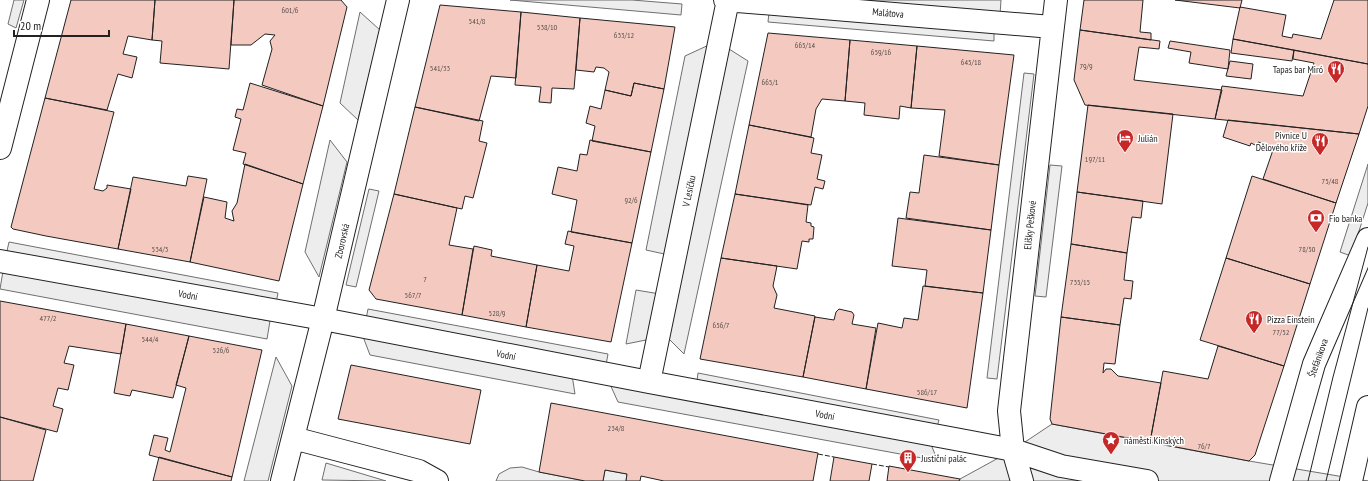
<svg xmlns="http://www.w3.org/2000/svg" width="1368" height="481" viewBox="0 0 1368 481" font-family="'PT Sans Narrow',sans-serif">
  <rect width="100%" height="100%" fill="#fff"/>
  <path fill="#eee" stroke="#6f6f6f" d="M 326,463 L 386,481 L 322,480 Z
    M 522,467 L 539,472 L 585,481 L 496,481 L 499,474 L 510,468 Z
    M 605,470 L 627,474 L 626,481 L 603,481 Z"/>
  <path fill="#ededed" stroke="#6f6f6f" d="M 14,0 L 24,0 L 16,28 L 8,24 Z
    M 510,0 L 632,0 L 682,4 L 681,15 Z
    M 820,0 L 1001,0 L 1000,15 Z
    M 360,12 L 380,30 L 358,120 L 340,103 Z
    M 769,12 L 994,31 L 994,41 L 768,22 Z
    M 711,44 L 669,255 L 646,250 L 685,56 Z
    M 729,49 L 748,61 L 684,354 L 667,337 Z
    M 1024,73 L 1034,74 L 997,379 L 987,378 Z
    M 330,140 L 347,162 L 319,277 L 305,252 Z
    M 1368,164 L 1368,203 L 1351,256 L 1340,252 Z
    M 1050,165 L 1062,166 L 1046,297 L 1035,296 Z
    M 369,189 L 379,191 L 356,287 L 346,285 Z
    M 9,242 L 278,293 L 276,303 L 7,251 Z
    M 3,271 L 270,321 L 267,339 L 0,289 Z
    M 636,290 L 660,294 L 651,339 L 626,344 Z
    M 368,309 L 608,354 L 606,365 L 366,319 Z
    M 362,334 L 572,375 L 575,394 L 370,355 Z
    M 276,357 L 292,386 L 268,481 L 244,481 Z
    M 698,373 L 939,420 L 937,427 L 697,381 Z
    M 609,382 L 929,440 L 938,461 L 618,402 Z
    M 1052,424 L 1249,461 L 1368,481 L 959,481 L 960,479 L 1013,450 Z"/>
  <path fill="#f3c9c0" stroke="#222" d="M 71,0 L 155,0 L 152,40 L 128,36 L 123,54 L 137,57 L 132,78 L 118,74 L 107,110 L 45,98 Z
    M 155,0 L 234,0 L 229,69 L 160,63 L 162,41 L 152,40 Z
    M 234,0 L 341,0 L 347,7 L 323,106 L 262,85 L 272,49 L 270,41 L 275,35 L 265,34 L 251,45 L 231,45 Z
    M 1084,0 L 1143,0 L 1140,32 L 1151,33 L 1151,40 L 1080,30 Z
    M 1175,0 L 1242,0 L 1240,8 Z
    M 1334,0 L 1368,0 L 1368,64 L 1233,39 L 1240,7 L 1286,15 L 1282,36 L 1292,38 L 1293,34 L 1321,39 Z
    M 440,5 L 521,12 L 516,78 L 491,76 L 479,121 L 415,107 Z
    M 521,12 L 580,18 L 574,89 L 552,88 L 551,103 L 539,102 L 541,87 L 515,85 Z
    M 580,18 L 675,27 L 664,89 L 634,83 L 631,96 L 605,90 L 609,72 L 604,68 L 596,67 L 594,72 L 576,70 Z
    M 1080,30 L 1160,41 L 1159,49 L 1139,47 L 1134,80 L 1222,90 L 1215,119 L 1085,105 L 1074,80 Z
    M 768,33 L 850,40 L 845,101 L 822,99 L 816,109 L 811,137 L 749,125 Z
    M 1233,39 L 1294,50 L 1292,61 L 1231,53 Z
    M 850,40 L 917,46 L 911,108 L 900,106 L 899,119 L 864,115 L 865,103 L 845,101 Z
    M 1170,41 L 1230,50 L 1228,69 L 1189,63 L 1191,52 L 1168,48 Z
    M 917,46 L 1014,55 L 999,165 L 939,156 L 945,110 L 911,108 Z
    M 1294,50 L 1368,64 L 1368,106 L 1359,134 L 1215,119 L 1222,86 L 1303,96 L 1314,63 L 1293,59 Z
    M 1230,61 L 1253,64 L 1251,79 L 1226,76 Z
    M 250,83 L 323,106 L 303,184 L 243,164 L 246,153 L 233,150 L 241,119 L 235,117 L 237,109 L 243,110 Z
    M 634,83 L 664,89 L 651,152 L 592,141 L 595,126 L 586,123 L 590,106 L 601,109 L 605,90 L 631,96 Z
    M 45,98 L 114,112 L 94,189 L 103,191 L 107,188 L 107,185 L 131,189 L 118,249 L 46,236 L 13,229 L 11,227 Z
    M 1088,105 L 1173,114 L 1162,204 L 1077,192 Z
    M 415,107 L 483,121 L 479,141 L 487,143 L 473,198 L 465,196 L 462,209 L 394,194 Z
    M 1228,120 L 1359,134 L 1336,203 L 1263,179 L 1274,147 L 1258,142 L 1257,146 L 1251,143 L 1250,146 L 1223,137 Z
    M 749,125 L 814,138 L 811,153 L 822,155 L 817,179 L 825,181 L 823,189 L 815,187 L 811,205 L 735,194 Z
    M 590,140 L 651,152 L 632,243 L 571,232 L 577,200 L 552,194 L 558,167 L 577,171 L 580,154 L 587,155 Z
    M 924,155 L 999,165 L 991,230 L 906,218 L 910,192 L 919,193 Z
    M 245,164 L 303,184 L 279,281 L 190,262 L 204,197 L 227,202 L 225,218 L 234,221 L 232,211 L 237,203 Z
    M 188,176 L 207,179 L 190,262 L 118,249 L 133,177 L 186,186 Z
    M 1252,176 L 1336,203 L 1310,284 L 1226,258 Z
    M 1077,192 L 1143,201 L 1141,218 L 1132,217 L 1127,253 L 1071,244 Z
    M 394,194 L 457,208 L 449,245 L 473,249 L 462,315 L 376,299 L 369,290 Z
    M 735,194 L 808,205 L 806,222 L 811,223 L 811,226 L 814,227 L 813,239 L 809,239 L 809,242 L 802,241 L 797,269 L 721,258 Z
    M 898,218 L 991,230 L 983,293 L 925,286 L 927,270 L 892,266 Z
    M 568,231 L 632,243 L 611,342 L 526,327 L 537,265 L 569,271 L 574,246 L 565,244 Z
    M 1071,244 L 1127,253 L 1124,280 L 1133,281 L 1131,299 L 1124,298 L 1120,325 L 1061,317 Z
    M 474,246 L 492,250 L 491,256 L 537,265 L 526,327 L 462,315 Z
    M 721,258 L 777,266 L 773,286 L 777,295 L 774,308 L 815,316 L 803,377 L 700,359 Z
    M 1226,258 L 1310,284 L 1284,366 L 1200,340 Z
    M 923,286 L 983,293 L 967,408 L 866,389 L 878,323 L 902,328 L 904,318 L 918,320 Z
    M 0,301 L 126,324 L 121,354 L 69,346 L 64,363 L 74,365 L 68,390 L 58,388 L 53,406 L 63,409 L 57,432 L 0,417 Z
    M 839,309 L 852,312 L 854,315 L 852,324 L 876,328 L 866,389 L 803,377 L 815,317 L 834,320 L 836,312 Z
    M 1061,317 L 1120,325 L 1115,364 L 1104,363 L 1103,373 L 1106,369 L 1111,369 L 1118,376 L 1161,383 L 1150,442 L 1052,424 L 1050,419 Z
    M 126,324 L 189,336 L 173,398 L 132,390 L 130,396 L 114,393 Z
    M 189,336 L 262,350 L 232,477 L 149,455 L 154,435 L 168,438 L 165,450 L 170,452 L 186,388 L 176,385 Z
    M 1218,346 L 1284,366 L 1255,455 L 1249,461 L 1150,442 L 1163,371 L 1208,379 Z
    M 351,365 L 481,390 L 470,444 L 338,419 Z
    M 551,403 L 818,453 L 813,481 L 664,481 L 641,476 L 640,481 L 626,481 L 627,474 L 605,470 L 603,481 L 585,481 L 539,472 Z
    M 0,417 L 46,430 L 33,481 L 0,481 Z
    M 159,457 L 232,477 L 231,481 L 153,481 Z
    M 834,457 L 872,464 L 869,481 L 830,481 Z
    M 889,466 L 960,479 L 959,481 L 887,481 Z"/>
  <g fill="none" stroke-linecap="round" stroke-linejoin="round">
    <defs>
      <path id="minor" d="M 725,0 L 1052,27
        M 0,148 L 38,0
        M 0,261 L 323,319 L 649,382 L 971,442 L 1013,450 L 1061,466 L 1147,481
        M 649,382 L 728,0
        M 293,438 L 419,471 L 437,481
        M 282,481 L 323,319 L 398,0
        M 1022,481 L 1013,450 L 1009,411 L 1056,0
        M 1281,481 L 1314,364 L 1368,239
        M 1351,481 L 1368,407"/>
    </defs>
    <use href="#minor" stroke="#222" stroke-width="24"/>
    <use href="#minor" stroke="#fff" stroke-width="22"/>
    <path stroke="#222" stroke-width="1" d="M 1308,481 L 1333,377 L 1368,247
      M 1326,481 L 1368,308"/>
    <path stroke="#222" stroke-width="1" stroke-dasharray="5 2" stroke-linecap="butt" d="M 818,454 L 834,457
      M 872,464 L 889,467"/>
  </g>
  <defs>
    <symbol id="restaurant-pin" viewBox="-11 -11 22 30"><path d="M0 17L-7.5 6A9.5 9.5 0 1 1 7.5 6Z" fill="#c62828" stroke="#fff"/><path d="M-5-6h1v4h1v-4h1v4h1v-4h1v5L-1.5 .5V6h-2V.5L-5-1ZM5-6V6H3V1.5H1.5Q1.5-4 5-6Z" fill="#fff"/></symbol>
    <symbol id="hotel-pin" viewBox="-11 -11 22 30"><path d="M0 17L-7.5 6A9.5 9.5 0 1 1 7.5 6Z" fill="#c62828" stroke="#fff"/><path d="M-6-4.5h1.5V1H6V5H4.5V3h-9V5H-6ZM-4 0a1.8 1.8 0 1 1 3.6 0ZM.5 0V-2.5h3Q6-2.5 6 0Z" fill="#fff"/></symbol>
    <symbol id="bank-pin" viewBox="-11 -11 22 30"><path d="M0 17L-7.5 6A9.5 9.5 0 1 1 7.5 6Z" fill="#c62828" stroke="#fff"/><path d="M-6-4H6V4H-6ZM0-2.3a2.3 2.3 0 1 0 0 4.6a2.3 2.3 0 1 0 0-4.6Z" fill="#fff"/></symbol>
    <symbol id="sight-pin" viewBox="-11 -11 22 30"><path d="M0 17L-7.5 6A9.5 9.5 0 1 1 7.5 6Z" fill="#c62828" stroke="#fff"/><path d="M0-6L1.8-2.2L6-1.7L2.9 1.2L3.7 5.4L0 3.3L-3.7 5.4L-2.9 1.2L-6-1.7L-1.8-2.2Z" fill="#fff"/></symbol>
    <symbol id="building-pin" viewBox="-11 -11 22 30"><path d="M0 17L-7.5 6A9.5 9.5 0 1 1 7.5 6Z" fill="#c62828" stroke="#fff"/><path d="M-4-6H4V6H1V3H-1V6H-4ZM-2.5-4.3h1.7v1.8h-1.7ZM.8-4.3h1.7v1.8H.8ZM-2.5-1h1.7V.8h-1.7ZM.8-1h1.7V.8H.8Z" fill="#fff"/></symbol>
  </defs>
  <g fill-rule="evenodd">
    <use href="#restaurant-pin" x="1326" y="59" width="20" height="27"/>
    <use href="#hotel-pin" x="1115" y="128" width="20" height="27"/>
    <use href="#restaurant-pin" x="1310" y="131" width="20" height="27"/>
    <use href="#bank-pin" x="1306" y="208" width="20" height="27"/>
    <use href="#restaurant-pin" x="1244" y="309" width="20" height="27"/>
    <use href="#sight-pin" x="1101" y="430" width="20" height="27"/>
    <use href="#building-pin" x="898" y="448" width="20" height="27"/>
  </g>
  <g text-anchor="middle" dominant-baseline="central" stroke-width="3" stroke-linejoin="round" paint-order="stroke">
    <g font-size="8" fill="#564c4a">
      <text x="290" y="10">601/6</text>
      <text x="477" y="21">541/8</text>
      <text x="547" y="27">538/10</text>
      <text x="624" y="35">633/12</text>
      <text x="805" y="45">665/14</text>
      <text x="881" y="52">659/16</text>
      <text x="971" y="62">645/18</text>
      <text x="1086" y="66">79/9</text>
      <text x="440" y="68">541/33</text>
      <text x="770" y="82">665/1</text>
      <text x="1095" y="159">197/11</text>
      <text x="1330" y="181">75/48</text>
      <text x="631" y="200">92/6</text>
      <text x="160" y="249">534/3</text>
      <text x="1307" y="249">78/50</text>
      <text x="425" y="279">7</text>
      <text x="1080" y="282">735/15</text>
      <text x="413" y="295">567/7</text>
      <text x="497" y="313">528/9</text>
      <text x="48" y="318">477/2</text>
      <text x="721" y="325">656/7</text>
      <text x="1281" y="332">77/52</text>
      <text x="150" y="339">544/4</text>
      <text x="221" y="350">526/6</text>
      <text x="927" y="392">586/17</text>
      <text x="616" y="428">234/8</text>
      <text x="1204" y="446">76/7</text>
    </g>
    <g font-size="10" fill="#222" stroke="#fff">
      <text transform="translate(888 13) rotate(5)">Malátova</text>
      <text transform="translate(689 191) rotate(-78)">V Lesíčku</text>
      <text transform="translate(1030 225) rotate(-84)">Elišky Peškové</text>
      <text transform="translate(342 241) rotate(-77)">Zborovská</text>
      <text transform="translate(188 295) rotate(10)">Vodní</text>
      <text transform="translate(506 355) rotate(11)">Vodní</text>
      <text transform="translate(1318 358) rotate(-70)">Štefánikova</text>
      <text transform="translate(825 415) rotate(10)">Vodní</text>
    </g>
    <g font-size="10" fill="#222" stroke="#fff" text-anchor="start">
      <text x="1323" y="69" text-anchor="end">Tapas bar Miró</text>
      <text x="1307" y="135" text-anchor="end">Pivnice U<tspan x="1307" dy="12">Dělového kříže</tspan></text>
      <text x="1138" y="138">Julián</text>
      <text x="1329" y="218">Fio banka</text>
      <text x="1267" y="319">Pizza Einstein</text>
      <text x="1124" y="440">náměstí Kinských</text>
      <text x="921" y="458">Justiční palác</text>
    </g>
  </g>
  <path d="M14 30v6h95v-6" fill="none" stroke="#222222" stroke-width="2"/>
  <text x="20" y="30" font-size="12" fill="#222222" stroke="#ffffff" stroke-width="3" paint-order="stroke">20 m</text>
</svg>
